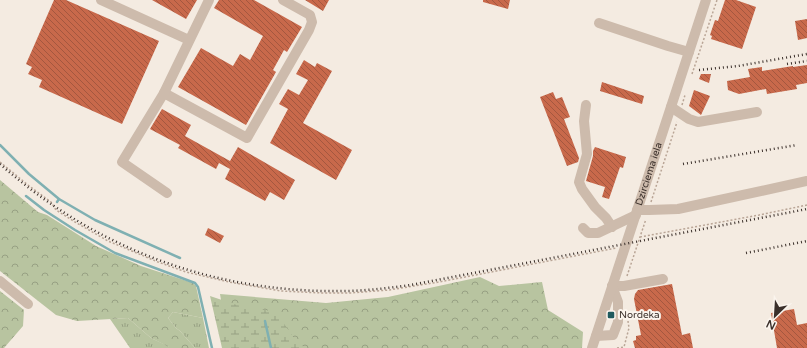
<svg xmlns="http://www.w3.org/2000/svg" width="807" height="348" viewBox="0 0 807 348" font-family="'Varela Round',sans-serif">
  <defs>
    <pattern id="grass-tufts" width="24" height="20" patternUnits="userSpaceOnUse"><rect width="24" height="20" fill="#b8c4a0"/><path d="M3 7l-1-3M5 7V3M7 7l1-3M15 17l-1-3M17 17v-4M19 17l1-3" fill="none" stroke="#97a083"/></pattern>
    <pattern id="forest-crowns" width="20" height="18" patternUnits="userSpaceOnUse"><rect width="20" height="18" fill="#b8c4a0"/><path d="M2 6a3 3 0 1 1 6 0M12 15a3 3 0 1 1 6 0" fill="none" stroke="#97a083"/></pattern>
    <pattern id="wetland-marsh" width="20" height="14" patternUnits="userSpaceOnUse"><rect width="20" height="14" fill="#b8c4a0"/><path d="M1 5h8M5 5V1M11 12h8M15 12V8" fill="none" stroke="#97a083"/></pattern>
    <pattern id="building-back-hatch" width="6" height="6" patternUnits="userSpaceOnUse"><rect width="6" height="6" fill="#c8694b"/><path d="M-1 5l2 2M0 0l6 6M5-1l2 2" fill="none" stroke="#a4573f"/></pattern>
  </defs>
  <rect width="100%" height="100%" fill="#f4ebe1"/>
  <path fill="url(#grass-tufts)" d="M 173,312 L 203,318 L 209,348 L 195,348 L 180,331 L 176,328 L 168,318 Z
    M 128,318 L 151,338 L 170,347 L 169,348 L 130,348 L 110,319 Z"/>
  <path fill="url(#forest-crowns)" d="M 0,180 L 38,212 L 47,215 L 96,246 L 141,266 L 193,283 L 196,286 L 203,318 L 173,312 L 168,318 L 176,328 L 180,331 L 195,348 L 169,348 L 169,347 L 151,338 L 128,318 L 77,321 L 56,315 L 0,271 Z
    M 480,277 L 499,286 L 542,282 L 548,310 L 583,332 L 582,348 L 229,348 L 220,294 L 326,303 L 388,297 Z
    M 0,291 L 24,310 L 23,326 L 4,348 L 0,348 Z"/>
  <path fill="url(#wetland-marsh)" d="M 210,296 L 237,305 L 276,312 L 296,341 L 305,348 L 222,348 Z"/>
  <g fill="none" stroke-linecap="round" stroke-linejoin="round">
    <path stroke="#7fb0b2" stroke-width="2.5" d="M 0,145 L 29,174 L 59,199
      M 26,196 L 44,210 L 75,230 L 115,253 L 195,283 L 198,287 L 212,348
      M 57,202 L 59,199 L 95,220 L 180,258
      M 265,321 L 271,348"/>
  </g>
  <path fill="url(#building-back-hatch)" d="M 54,0 L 66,0 L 159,41 L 122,124 L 39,87 L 42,80 L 28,74 L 32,67 L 26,64 Z
    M 152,0 L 197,0 L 186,19 Z
    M 219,0 L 254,0 L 302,27 L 287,52 L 284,50 L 273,70 L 276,72 L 246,125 L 178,87 L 201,48 L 233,66 L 240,54 L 250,60 L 263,36 L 214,8 Z
    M 305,0 L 329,0 L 323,11 Z
    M 483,0 L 510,0 L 508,9 L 483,2 Z
    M 725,0 L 736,0 L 756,7 L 742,49 L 711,39 L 712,36 L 710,35 L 715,20 L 718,21 Z
    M 807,19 L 807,38 L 798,40 L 795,21 Z
    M 304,60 L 315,67 L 317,63 L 332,71 L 303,123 L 352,150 L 336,180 L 270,143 L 288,109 L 279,104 L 288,89 L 299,95 L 308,80 L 296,74 Z
    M 807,65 L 807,83 L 796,85 L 797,89 L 767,94 L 766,89 L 739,94 L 728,90 L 727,81 L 750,77 L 748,69 L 762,67 L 762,71 L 793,66 L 793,67 Z
    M 701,74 L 711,74 L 709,83 L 699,79 Z
    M 602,82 L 644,96 L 642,104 L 600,91 Z
    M 694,90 L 710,96 L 701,115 L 689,106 Z
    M 553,92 L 556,99 L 562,97 L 570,117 L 564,119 L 579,158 L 578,162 L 567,166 L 540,97 Z
    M 162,109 L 191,125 L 185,136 L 230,161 L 238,147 L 295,180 L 284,200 L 270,192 L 265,201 L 225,179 L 230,169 L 219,163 L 216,169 L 178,148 L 180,145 L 150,129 Z
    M 595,147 L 626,157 L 623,168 L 620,167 L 609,199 L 602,197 L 605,187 L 586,181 L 593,156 L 593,151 Z
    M 208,228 L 224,236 L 220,243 L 205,235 Z
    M 672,284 L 682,335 L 690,333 L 693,348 L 635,348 L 633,341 L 636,340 L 636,336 L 641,335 L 634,299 L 635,294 L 638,290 Z
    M 794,309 L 797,325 L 807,323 L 807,348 L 777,348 L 771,313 Z"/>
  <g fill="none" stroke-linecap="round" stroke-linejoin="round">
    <path stroke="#b9a596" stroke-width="1.5" stroke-dasharray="2 2" stroke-linecap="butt" d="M 692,74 L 717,0
      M 682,105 L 685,95
      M 0,162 L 28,185 L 51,202 L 56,210 L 75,222 L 108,241 L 158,262 L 186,272 L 229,282 L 281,291 L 322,293 L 350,293 L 389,290 L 439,282 L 616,248
      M 651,202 L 677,122
      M 640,237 L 759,215 L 807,205
      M 627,276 L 646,219
      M 617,348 L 624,347 L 629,328 L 628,321"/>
    <g stroke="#cdbbac" stroke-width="10">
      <path d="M 101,0 L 189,40"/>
      <path d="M 599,23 L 668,46 L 689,52"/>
      <path d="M 164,93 L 247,138 L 309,30 L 312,22 L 310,15 L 283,0"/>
      <path d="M 586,105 L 584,121 L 587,154 L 579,182 L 582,189 L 595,207 L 606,218 L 612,227"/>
      <path d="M 671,107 L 689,119 L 698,122 L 757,112"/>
      <path d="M 167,193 L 122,162 L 164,93 L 209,0"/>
      <path d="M 637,210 L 649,210 L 678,209 L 807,181"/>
      <path d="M 583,228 L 588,233 L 598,233 L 636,215"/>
      <path d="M 0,281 L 28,304"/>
      <path d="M 612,286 L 624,286 L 663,279"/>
      <path d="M 596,336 L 613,335 L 618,322 L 618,302 L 612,286"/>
      <path id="s1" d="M 592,348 L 706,0"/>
    </g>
    <path stroke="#3b302b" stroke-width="2.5" stroke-dasharray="1 3" stroke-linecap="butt" d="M 787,64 L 807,61
      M 699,70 L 738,66 L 807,54
      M 0,164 C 96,249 214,293 342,291 C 365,291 388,288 411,285 L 807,209
      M 683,164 L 797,145
      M 746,253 L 807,241"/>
  </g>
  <rect fill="#1f5a5e" stroke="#fbf5ee" stroke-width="1.5" x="607" y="311" width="8" height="8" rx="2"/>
  <g text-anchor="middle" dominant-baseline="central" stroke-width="4" stroke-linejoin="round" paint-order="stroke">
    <g font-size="10" fill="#3b302b" stroke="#fbf5ee">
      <text stroke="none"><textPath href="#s1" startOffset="183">Dzirciema iela</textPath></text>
    </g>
    <g font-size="10" fill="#3b302b" stroke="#fbf5ee" text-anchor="start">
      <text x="619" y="315">Nordeka</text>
    </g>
  </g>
  <g transform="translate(775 316) rotate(205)" stroke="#fbf5ee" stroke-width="3" paint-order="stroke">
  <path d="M0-3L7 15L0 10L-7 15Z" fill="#3b302b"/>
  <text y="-6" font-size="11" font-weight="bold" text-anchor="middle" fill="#3b302b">N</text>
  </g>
</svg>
